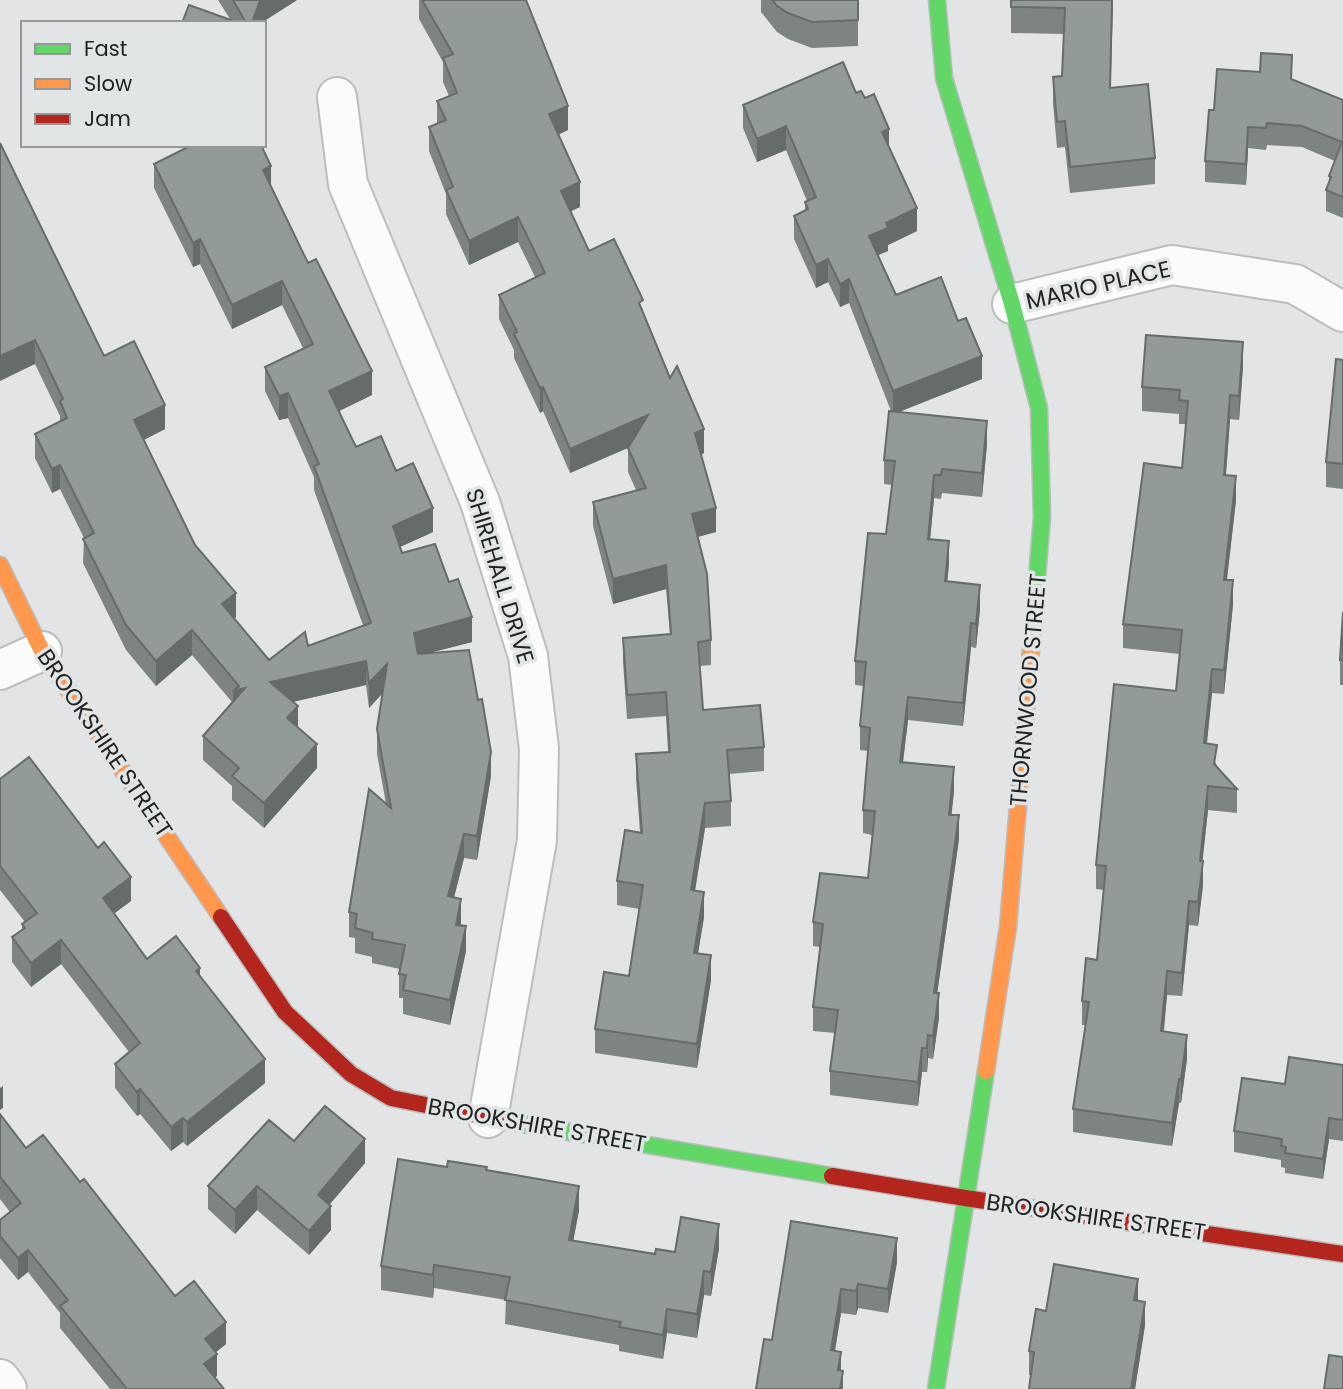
<svg xmlns="http://www.w3.org/2000/svg" width="1343" height="1389" viewBox="0 0 1343 1389" font-family="Poppins,sans-serif">
  <rect width="100%" height="100%" fill="#e2e4e5"/>
  <g fill="none" stroke-linecap="round" stroke-linejoin="round">
    <defs>
      <path id="street" d="M 337,97 L 348,184 L 480,502 L 528,656 L 539,749 L 537,840 L 488,1118
        M 1012,304 L 1172,265 L 1295,284 L 1343,312
        M 0,670 L 42,651
        M 0,1379 L 7,1389"/>
      <path id="fast" d="M 937,0 L 944,78 L 1012,304 L 1039,408 L 1042,517 L 1032,637
        M 505,1121 L 832,1176
        M 936,1389 L 986,1071"/>
      <path id="slow" d="M 0,565 L 42,651 L 221,917
        M 986,1071 L 1008,927 L 1032,637"/>
      <path id="jam" d="M 221,917 L 285,1012 L 351,1074 L 391,1098 L 505,1121
        M 832,1176 L 965,1198 L 1343,1254"/>
    </defs>
    <use href="#street" stroke="#bcbebe" stroke-width="42"/>
    <use href="#fast" stroke="#bcbebe" stroke-width="19"/>
    <use href="#slow" stroke="#bcbebe" stroke-width="19"/>
    <use href="#jam" stroke="#bcbebe" stroke-width="19"/>
    <use href="#street" stroke="#fbfbfb" stroke-width="38"/>
    <use href="#fast" stroke="#63d668" stroke-width="16"/>
    <use href="#slow" stroke="#ff974d" stroke-width="16"/>
    <use href="#jam" stroke="#b3261e" stroke-width="16"/>
  </g>
  <path fill="#7e8484" d="M 218,0 L 297,0 L 261,23 L 182,23 L 230,19 Z
    M 419,0 L 526,0 L 568,130 L 558,135 L 580,207 L 570,211 L 589,251 L 643,312 L 670,378 L 704,453 L 701,455 L 716,532 L 698,537 L 711,640 L 711,665 L 700,666 L 703,710 L 764,747 L 764,771 L 729,774 L 731,801 L 731,826 L 705,828 L 695,891 L 704,917 L 698,953 L 711,980 L 697,1068 L 595,1053 L 595,1029 L 629,976 L 639,909 L 617,905 L 617,881 L 640,832 L 636,779 L 636,754 L 668,752 L 666,716 L 627,719 L 623,662 L 623,638 L 670,634 L 666,589 L 613,604 L 593,526 L 593,502 L 636,490 L 628,472 L 628,448 L 570,473 L 543,411 L 540,413 L 514,358 L 514,350 L 499,319 L 499,295 L 535,277 L 518,242 L 469,265 L 446,214 L 446,194 L 429,151 L 429,127 L 437,124 L 437,101 L 449,96 L 443,82 L 443,62 L 419,19 Z
    M 761,0 L 858,0 L 858,46 L 812,48 L 788,39 L 777,32 L 761,12 Z
    M 1011,0 L 1113,0 L 1110,88 L 1155,158 L 1155,184 L 1070,193 L 1065,147 L 1057,148 L 1053,103 L 1053,77 L 1062,76 L 1064,34 L 1011,33 Z
    M 1292,80 L 1343,100 L 1343,218 L 1326,211 L 1326,190 L 1329,184 L 1329,176 L 1335,161 L 1302,147 L 1267,145 L 1266,150 L 1248,148 L 1246,185 L 1205,182 L 1205,161 L 1214,110 Z
    M 856,93 L 889,147 L 917,231 L 888,245 L 888,251 L 878,255 L 896,295 L 982,379 L 899,412 L 987,444 L 982,497 L 942,493 L 941,499 L 934,498 L 930,539 L 949,564 L 947,581 L 980,609 L 976,648 L 971,647 L 963,726 L 908,720 L 903,762 L 954,791 L 951,815 L 959,839 L 937,993 L 939,1017 L 933,1059 L 928,1058 L 927,1072 L 922,1072 L 918,1106 L 830,1095 L 830,1071 L 835,1033 L 813,1031 L 813,1007 L 820,947 L 813,946 L 813,922 L 868,878 L 872,835 L 863,833 L 863,810 L 868,751 L 860,750 L 860,726 L 864,686 L 855,685 L 855,661 L 886,534 L 892,485 L 884,484 L 884,460 L 891,411 L 849,303 L 840,307 L 828,282 L 816,288 L 794,239 L 794,216 L 805,211 L 805,202 L 807,201 L 786,150 L 757,162 L 743,128 L 743,105 Z
    M 0,143 L 104,356 L 165,429 L 143,440 L 195,545 L 236,617 L 234,619 L 269,660 L 363,625 L 314,490 L 314,477 L 288,418 L 279,420 L 265,391 L 265,367 L 303,348 L 282,305 L 232,329 L 200,264 L 193,267 L 154,188 L 154,164 L 271,187 L 372,395 L 339,411 L 356,447 L 396,471 L 433,532 L 400,547 L 402,553 L 472,642 L 432,652 L 491,776 L 477,860 L 464,858 L 454,897 L 461,923 L 466,951 L 450,1025 L 403,1014 L 403,998 L 399,998 L 399,974 L 400,969 L 372,963 L 372,957 L 355,953 L 355,938 L 349,937 L 349,912 L 386,804 L 377,754 L 377,729 L 383,693 L 369,708 L 366,685 L 293,702 L 298,727 L 317,768 L 264,828 L 232,800 L 232,786 L 203,760 L 203,736 L 232,702 L 192,655 L 156,686 L 126,650 L 83,563 L 84,538 L 60,489 L 52,493 L 35,458 L 35,434 L 60,422 L 60,416 L 35,364 Z
    M 1343,360 L 1343,489 L 1326,487 L 1326,462 Z
    M 1243,366 L 1239,420 L 1230,419 L 1226,475 L 1236,500 L 1227,580 L 1233,604 L 1224,694 L 1212,693 L 1207,744 L 1217,766 L 1237,789 L 1237,813 L 1208,810 L 1202,861 L 1203,885 L 1198,926 L 1189,925 L 1182,996 L 1167,995 L 1164,1031 L 1187,1059 L 1181,1103 L 1179,1103 L 1172,1146 L 1073,1132 L 1073,1109 L 1085,1025 L 1082,1025 L 1082,1001 L 1097,960 L 1104,890 L 1096,889 L 1096,865 L 1176,691 L 1180,654 L 1123,648 L 1123,624 L 1182,468 L 1186,424 L 1179,424 L 1179,414 L 1142,411 L 1142,387 Z
    M 1343,612 L 1343,685 L 1340,685 L 1340,660 Z
    M 0,779 L 131,901 L 114,913 L 147,959 L 200,977 L 265,1083 L 187,1146 L 183,1142 L 171,1151 L 140,1114 L 137,1116 L 115,1088 L 115,1064 L 129,1052 L 61,964 L 31,987 L 12,962 L 12,937 L 22,929 L 22,924 L 25,922 L 0,890 Z
    M 1343,1065 L 1343,1141 L 1329,1139 L 1323,1179 L 1285,1173 L 1285,1168 L 1281,1167 L 1281,1160 L 1234,1152 L 1234,1131 L 1285,1084 Z
    M 0,1114 L 26,1148 L 80,1182 L 175,1296 L 226,1344 L 216,1352 L 217,1376 L 215,1377 L 224,1389 L 110,1389 L 60,1328 L 60,1313 L 28,1272 L 18,1280 L 0,1258 L 0,1220 L 10,1212 L 0,1199 Z
    M 294,1141 L 365,1163 L 329,1205 L 331,1230 L 309,1255 L 257,1210 L 235,1234 L 208,1209 L 208,1186 Z
    M 447,1167 L 487,1170 L 579,1210 L 573,1241 L 655,1254 L 719,1248 L 711,1296 L 704,1295 L 697,1338 L 667,1333 L 663,1359 L 619,1351 L 619,1345 L 505,1324 L 506,1300 L 434,1288 L 433,1298 L 381,1290 L 381,1266 Z
    M 791,1221 L 897,1262 L 888,1313 L 858,1308 L 856,1315 L 841,1313 L 835,1351 L 841,1371 L 843,1389 L 772,1340 Z
    M 1138,1300 L 1145,1325 L 1135,1389 L 1029,1389 L 1031,1375 L 1029,1375 L 1029,1351 L 1046,1311 Z"/>
  <path fill="#666c6c" d="M 260,0 L 297,0 L 261,23 L 252,23 Z
    M 1112,0 L 1113,0 L 1110,114 L 1110,88 Z
    M 568,106 L 568,130 L 549,138 L 549,114 Z
    M 786,126 L 786,150 L 757,162 L 757,139 Z
    M 1248,127 L 1248,148 L 1246,185 L 1246,164 Z
    M 889,129 L 889,152 L 882,132 Z
    M 271,166 L 271,191 L 263,170 Z
    M 580,182 L 580,207 L 561,216 L 561,191 Z
    M 917,208 L 917,231 L 888,245 L 888,251 L 869,259 L 869,236 L 886,223 Z
    M 518,217 L 518,242 L 469,265 L 469,241 Z
    M 200,239 L 200,264 L 193,267 L 193,243 Z
    M 828,259 L 828,282 L 816,288 L 816,265 Z
    M 849,279 L 849,303 L 840,307 L 840,284 Z
    M 282,281 L 282,305 L 232,329 L 232,305 Z
    M 35,340 L 35,364 L 0,381 L 0,356 Z
    M 1243,342 L 1243,366 L 1239,420 L 1239,396 Z
    M 982,356 L 982,379 L 893,414 L 893,391 Z
    M 372,371 L 372,395 L 329,416 L 329,391 Z
    M 543,387 L 543,411 L 540,413 L 540,388 Z
    M 288,393 L 288,418 L 279,420 L 279,396 Z
    M 1230,395 L 1230,419 L 1224,499 L 1224,475 Z
    M 165,405 L 165,429 L 134,445 L 134,420 Z
    M 648,415 L 648,439 L 570,473 L 570,449 Z
    M 987,421 L 987,444 L 982,497 L 982,473 Z
    M 704,429 L 704,453 L 695,457 L 695,433 Z
    M 60,465 L 60,489 L 52,493 L 52,469 Z
    M 934,475 L 934,498 L 928,562 L 928,539 Z
    M 1236,476 L 1236,500 L 1224,603 L 1224,580 Z
    M 433,508 L 433,532 L 393,550 L 393,526 Z
    M 716,508 L 716,532 L 692,538 L 692,514 Z
    M 949,541 L 949,564 L 945,605 L 945,581 Z
    M 666,565 L 666,589 L 613,604 L 613,579 Z
    M 1233,580 L 1233,604 L 1224,694 L 1224,670 Z
    M 980,585 L 980,609 L 976,648 L 976,624 Z
    M 236,593 L 236,617 L 222,629 L 222,604 Z
    M 472,617 L 472,642 L 414,657 L 414,633 Z
    M 971,623 L 971,647 L 963,726 L 963,703 Z
    M 192,630 L 192,655 L 156,686 L 156,661 Z
    M 366,661 L 366,685 L 270,707 L 270,682 Z
    M 387,664 L 387,688 L 369,708 L 369,683 Z
    M 1212,669 L 1212,693 L 1204,767 L 1204,743 Z
    M 245,688 L 233,715 L 233,691 Z
    M 908,697 L 908,720 L 900,786 L 900,762 Z
    M 298,706 L 298,730 L 287,718 Z
    M 317,744 L 317,768 L 264,828 L 264,803 Z
    M 491,752 L 491,776 L 477,860 L 477,836 Z
    M 954,767 L 954,791 L 949,839 L 949,815 Z
    M 1208,786 L 1208,810 L 1200,885 L 1200,861 Z
    M 705,803 L 705,828 L 691,915 L 691,890 Z
    M 959,815 L 959,839 L 934,1016 L 934,993 Z
    M 464,834 L 464,858 L 448,921 L 448,896 Z
    M 1203,861 L 1203,885 L 1198,926 L 1198,902 Z
    M 131,877 L 131,901 L 103,922 L 103,898 Z
    M 704,892 L 704,917 L 694,977 L 694,953 Z
    M 461,899 L 461,923 L 456,949 L 456,925 Z
    M 1189,901 L 1189,925 L 1182,996 L 1182,973 Z
    M 466,926 L 466,951 L 450,1025 L 450,1000 Z
    M 61,940 L 61,964 L 31,987 L 31,963 Z
    M 711,955 L 711,980 L 697,1068 L 697,1044 Z
    M 200,968 L 200,992 L 196,971 Z
    M 1167,971 L 1167,995 L 1161,1055 L 1161,1031 Z
    M 939,993 L 939,1017 L 933,1059 L 933,1036 Z
    M 928,1035 L 928,1058 L 927,1072 L 927,1048 Z
    M 1187,1035 L 1187,1059 L 1181,1103 L 1181,1079 Z
    M 922,1048 L 922,1072 L 918,1106 L 918,1082 Z
    M 265,1059 L 265,1083 L 187,1146 L 187,1122 Z
    M 1179,1079 L 1179,1103 L 1172,1146 L 1172,1123 Z
    M 3,1086 L 3,1108 L 0,1110 L 0,1088 Z
    M 140,1089 L 140,1114 L 137,1116 L 137,1092 Z
    M 183,1118 L 183,1142 L 171,1151 L 171,1127 Z
    M 1329,1118 L 1329,1139 L 1323,1179 L 1323,1159 Z
    M 365,1139 L 365,1163 L 318,1218 L 318,1195 Z
    M 257,1186 L 257,1210 L 235,1234 L 235,1210 Z
    M 579,1186 L 579,1210 L 569,1264 L 569,1240 Z
    M 331,1206 L 331,1230 L 309,1255 L 309,1231 Z
    M 719,1224 L 719,1248 L 711,1296 L 711,1272 Z
    M 897,1238 L 897,1262 L 888,1313 L 888,1289 Z
    M 28,1250 L 28,1272 L 18,1280 L 18,1258 Z
    M 434,1265 L 434,1288 L 433,1298 L 433,1275 Z
    M 704,1271 L 704,1295 L 697,1338 L 697,1314 Z
    M 1138,1279 L 1138,1302 L 1134,1300 Z
    M 858,1284 L 858,1308 L 856,1315 L 856,1291 Z
    M 841,1289 L 841,1313 L 831,1374 L 831,1350 Z
    M 1145,1302 L 1145,1325 L 1135,1389 L 1131,1389 Z
    M 667,1309 L 667,1333 L 663,1359 L 663,1335 Z
    M 226,1322 L 226,1344 L 205,1361 L 205,1339 Z
    M 841,1352 L 841,1376 L 838,1370 Z
    M 217,1354 L 217,1376 L 204,1386 L 204,1364 Z
    M 843,1371 L 843,1389 L 840,1389 Z"/>
  <path fill="#929a9a" stroke="#666c6c" stroke-width="2" d="M 233,0 L 260,0 L 252,23 L 246,23 Z
    M 422,0 L 526,0 L 568,106 L 549,114 L 580,182 L 561,191 L 589,251 L 614,239 L 643,300 L 639,303 L 670,378 L 677,366 L 704,429 L 695,433 L 716,508 L 692,514 L 707,574 L 711,640 L 698,642 L 703,710 L 760,705 L 764,747 L 727,750 L 731,801 L 705,803 L 691,890 L 704,892 L 694,953 L 711,955 L 697,1044 L 595,1029 L 604,972 L 629,976 L 643,885 L 617,881 L 625,830 L 642,833 L 636,754 L 670,752 L 666,692 L 627,695 L 623,638 L 671,634 L 666,565 L 613,579 L 593,502 L 646,488 L 628,448 L 648,415 L 570,449 L 543,387 L 540,388 L 514,334 L 517,332 L 499,295 L 545,273 L 518,217 L 469,241 L 446,190 L 453,187 L 429,127 L 446,120 L 437,101 L 457,93 L 443,58 L 453,54 Z
    M 772,0 L 858,0 L 858,20 L 812,22 L 788,13 L 777,6 Z
    M 1011,0 L 1112,0 L 1110,88 L 1148,84 L 1155,158 L 1070,167 L 1065,121 L 1057,122 L 1053,77 L 1062,76 L 1065,8 L 1011,7 Z
    M 189,5 L 239,23 L 182,23 Z
    M 1261,53 L 1292,55 L 1291,79 L 1343,100 L 1343,197 L 1326,190 L 1331,177 L 1329,176 L 1342,142 L 1302,126 L 1267,123 L 1266,128 L 1248,127 L 1246,164 L 1205,161 L 1209,110 L 1214,110 L 1217,69 L 1260,72 Z
    M 843,62 L 856,93 L 861,91 L 865,98 L 874,94 L 889,129 L 882,132 L 917,208 L 886,223 L 888,228 L 869,236 L 896,295 L 941,277 L 958,321 L 966,318 L 982,356 L 893,391 L 849,279 L 840,284 L 828,259 L 816,265 L 794,216 L 808,209 L 805,202 L 816,197 L 786,126 L 757,139 L 743,105 Z
    M 0,143 L 104,356 L 134,341 L 165,405 L 134,420 L 195,545 L 236,593 L 222,604 L 269,660 L 305,632 L 308,646 L 371,623 L 314,466 L 319,464 L 288,393 L 279,396 L 265,367 L 313,344 L 282,281 L 232,305 L 200,239 L 193,243 L 154,164 L 192,145 L 261,145 L 271,166 L 263,170 L 308,263 L 316,259 L 372,371 L 329,391 L 356,447 L 381,436 L 396,471 L 413,463 L 433,508 L 393,526 L 402,553 L 435,544 L 449,582 L 458,579 L 472,617 L 414,633 L 418,654 L 469,650 L 478,700 L 482,699 L 491,752 L 477,836 L 464,834 L 448,896 L 461,899 L 456,925 L 466,926 L 450,1000 L 403,990 L 406,975 L 399,974 L 405,945 L 372,939 L 373,933 L 355,928 L 357,914 L 349,912 L 369,789 L 391,808 L 377,729 L 387,664 L 369,683 L 366,661 L 270,682 L 298,706 L 287,718 L 317,744 L 264,803 L 232,776 L 239,768 L 203,736 L 245,688 L 233,691 L 239,686 L 192,630 L 156,661 L 126,625 L 83,539 L 94,533 L 60,465 L 52,469 L 35,434 L 67,418 L 60,401 L 63,399 L 35,340 L 0,356 Z
    M 1146,335 L 1243,342 L 1239,396 L 1230,395 L 1224,475 L 1236,476 L 1224,580 L 1233,580 L 1224,670 L 1212,669 L 1204,743 L 1217,745 L 1214,764 L 1237,789 L 1208,786 L 1200,861 L 1203,861 L 1198,902 L 1189,901 L 1182,973 L 1167,971 L 1161,1031 L 1187,1035 L 1181,1079 L 1179,1079 L 1172,1123 L 1073,1109 L 1089,1002 L 1082,1001 L 1086,958 L 1097,960 L 1106,866 L 1096,865 L 1114,684 L 1176,691 L 1182,630 L 1123,624 L 1144,463 L 1182,468 L 1188,401 L 1179,400 L 1180,390 L 1142,387 Z
    M 1336,359 L 1343,360 L 1343,464 L 1326,462 Z
    M 889,411 L 987,421 L 982,473 L 942,469 L 941,475 L 934,475 L 928,539 L 949,541 L 945,581 L 980,585 L 976,624 L 971,623 L 963,703 L 908,697 L 900,762 L 954,767 L 949,815 L 959,815 L 934,993 L 939,993 L 933,1036 L 928,1035 L 927,1048 L 922,1048 L 918,1082 L 830,1071 L 838,1010 L 813,1007 L 823,924 L 813,922 L 820,873 L 868,878 L 875,811 L 863,810 L 870,728 L 860,726 L 866,662 L 855,661 L 868,533 L 886,534 L 895,461 L 884,460 Z
    M 1343,612 L 1343,660 L 1340,660 Z
    M 29,757 L 98,848 L 104,842 L 131,877 L 103,898 L 147,959 L 176,936 L 200,968 L 196,971 L 265,1059 L 187,1122 L 183,1118 L 171,1127 L 140,1089 L 137,1092 L 115,1064 L 140,1043 L 61,940 L 31,963 L 12,937 L 25,928 L 22,924 L 37,913 L 0,866 L 0,779 Z
    M 1289,1057 L 1343,1065 L 1343,1120 L 1329,1118 L 1323,1159 L 1285,1153 L 1286,1147 L 1281,1146 L 1282,1139 L 1234,1131 L 1242,1078 L 1285,1084 Z
    M 325,1106 L 365,1139 L 318,1195 L 331,1206 L 309,1231 L 257,1186 L 235,1210 L 208,1186 L 269,1120 L 294,1141 Z
    M 0,1114 L 26,1148 L 43,1135 L 80,1182 L 84,1179 L 175,1296 L 194,1281 L 226,1322 L 205,1339 L 217,1354 L 204,1364 L 224,1389 L 127,1389 L 60,1306 L 68,1300 L 28,1250 L 18,1258 L 0,1236 L 0,1220 L 21,1203 L 0,1177 Z
    M 398,1159 L 447,1167 L 448,1161 L 487,1167 L 486,1170 L 579,1186 L 569,1240 L 655,1254 L 656,1249 L 675,1252 L 681,1217 L 719,1224 L 711,1272 L 704,1271 L 697,1314 L 667,1309 L 663,1335 L 619,1327 L 621,1322 L 505,1300 L 510,1277 L 434,1265 L 433,1275 L 381,1266 Z
    M 791,1221 L 897,1238 L 888,1289 L 858,1284 L 856,1291 L 841,1289 L 831,1350 L 841,1352 L 838,1370 L 843,1371 L 840,1389 L 756,1389 L 764,1339 L 772,1340 Z
    M 1054,1264 L 1138,1279 L 1134,1300 L 1145,1302 L 1131,1389 L 1029,1389 L 1034,1352 L 1029,1351 L 1036,1309 L 1046,1311 Z
    M 1329,1355 L 1343,1357 L 1343,1389 L 1324,1389 Z"/>
  <g text-anchor="middle" dominant-baseline="central" stroke-width="7" stroke-linejoin="round" paint-order="stroke">
    <g font-size="23" fill="#222324" stroke="#e1e5e6">
      <text transform="translate(1098 285) rotate(-13)">MARIO PLACE</text>
      <text transform="translate(500 576) rotate(73)">SHIREHALL DRIVE</text>
      <text transform="translate(1028 690) rotate(-85)">THORNWOOD STREET</text>
      <text transform="translate(105 743) rotate(56)">BROOKSHIRE STREET</text>
      <text transform="translate(537 1125) rotate(10)">BROOKSHIRE STREET</text>
      <text transform="translate(1096 1217) rotate(8)">BROOKSHIRE STREET</text>
    </g>
  </g>
  <rect x="21" y="21" width="245" height="126" fill="#e1e5e6" stroke="#959798" stroke-width="2"/>
  <rect x="35" y="44" width="35" height="10" fill="#63d668" stroke="#959798" stroke-width="2"/>
  <text x="84" y="56" font-size="21" fill="#222324">Fast</text>
  <rect x="35" y="79" width="35" height="10" fill="#ff974d" stroke="#959798" stroke-width="2"/>
  <text x="84" y="91" font-size="21" fill="#222324">Slow</text>
  <rect x="35" y="114" width="35" height="10" fill="#b3261e" stroke="#959798" stroke-width="2"/>
  <text x="84" y="126" font-size="21" fill="#222324">Jam</text>
</svg>
